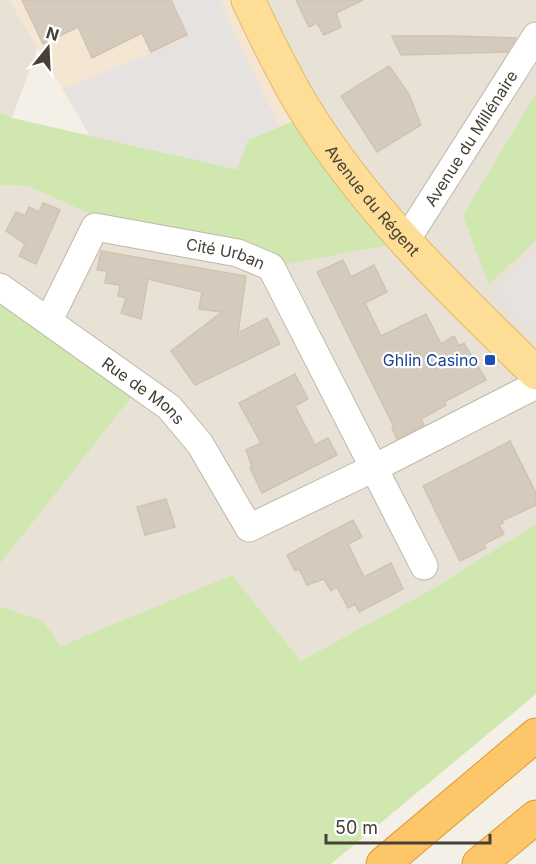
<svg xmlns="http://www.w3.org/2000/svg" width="536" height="864" viewBox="0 0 536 864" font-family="Inter,sans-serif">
  <rect width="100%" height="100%" fill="#f4f0e7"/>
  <path fill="#e8e1d5" d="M 0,0 L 9,0 L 38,47 L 12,118 L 0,113 Z
    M 248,0 L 536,0 L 536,524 L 439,585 L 301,661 L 232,575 L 61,647 L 43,621 L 0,606 L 0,564 L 139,386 L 0,287 L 0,185 L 28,186 L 99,218 L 405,242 Z"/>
  <path fill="#f5e6d3" d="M 9,0 L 248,0 L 308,115 L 248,140 L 237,169 L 90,136 Z"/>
  <path fill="#d0e8b0" d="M 536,93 L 536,240 L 489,285 L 463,216 Z
    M 0,113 L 12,118 L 236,169 L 248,140 L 308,115 L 405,242 L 271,267 L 99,218 L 28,186 L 0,185 Z
    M 0,287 L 140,386 L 0,564 Z
    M 536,524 L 536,694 L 331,864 L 0,864 L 0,606 L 43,621 L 61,646 L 232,575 L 301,661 L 439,585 Z"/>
  <path fill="#e5e2df" d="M 168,0 L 219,0 L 280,127 L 248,140 L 237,169 L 90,136 L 63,89 L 185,39 Z
    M 536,248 L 536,326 L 531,332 L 492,291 Z"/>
  <path fill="#d5cbbd" stroke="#d0c3b0" stroke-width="1.5" d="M 22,0 L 171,0 L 187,35 L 151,52 L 142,33 L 92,58 L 78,27 L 43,44 Z
    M 296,0 L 363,0 L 336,13 L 341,27 L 324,35 L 317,23 L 309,27 Z
    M 392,36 L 452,36 L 516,38 L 507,52 L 401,55 Z
    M 389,66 L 409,94 L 421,125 L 377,152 L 341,96 Z
    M 43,203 L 60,210 L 36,264 L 19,256 L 25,244 L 6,231 L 16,212 L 25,216 L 29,207 L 39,212 Z
    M 101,251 L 246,276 L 238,333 L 267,318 L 280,344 L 195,385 L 171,351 L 222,312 L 199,309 L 202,292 L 148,279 L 141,319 L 121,313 L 126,298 L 118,296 L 120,285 L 105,283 L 107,271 L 97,270 Z
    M 343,260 L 351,277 L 374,265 L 387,292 L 365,303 L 381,336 L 426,314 L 441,344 L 454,336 L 459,346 L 464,343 L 486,380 L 444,402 L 446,405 L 421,419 L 424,425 L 397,439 L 392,428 L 394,427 L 317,272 Z
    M 295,374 L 308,399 L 295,406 L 315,445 L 328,438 L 337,455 L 262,493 L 250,468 L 252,467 L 246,450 L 261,443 L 239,403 Z
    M 510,441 L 536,493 L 536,505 L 502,521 L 503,523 L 499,525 L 504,534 L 484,544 L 486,548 L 460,561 L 423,486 Z
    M 166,499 L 175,527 L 145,535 L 137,507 Z
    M 353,520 L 362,537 L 348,544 L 364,577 L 391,563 L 403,589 L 359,612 L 355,604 L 348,608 L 337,587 L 331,591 L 324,579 L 307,585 L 299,569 L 295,571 L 287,555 Z"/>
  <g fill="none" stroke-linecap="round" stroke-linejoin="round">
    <defs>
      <g id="minor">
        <path id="s1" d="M 405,242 L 536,36"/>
        <path id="s2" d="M 0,287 L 169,407 L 200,444 L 249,528 L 374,468 L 536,385"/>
        <path id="s3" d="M 49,320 L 95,227 L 238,253 L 271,267 L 424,566"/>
      </g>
      <g id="major">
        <path id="s4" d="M 248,0 C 265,36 282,72 302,105 C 364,207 451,291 536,373"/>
      </g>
      <path id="highway" d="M 383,864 L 536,735
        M 479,864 L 536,817"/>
    </defs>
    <use href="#minor" stroke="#bfb7aa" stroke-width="29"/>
    <use href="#major" stroke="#e3ba66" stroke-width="35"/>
    <use href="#highway" stroke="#dd9b38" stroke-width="35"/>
    <use href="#minor" stroke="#fff" stroke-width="27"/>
    <use href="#major" stroke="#fedd96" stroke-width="33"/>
    <use href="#highway" stroke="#fdc769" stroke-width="33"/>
  </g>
  <rect fill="#1a4fb4" stroke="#fff" stroke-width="2" x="484" y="354" width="12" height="12" rx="3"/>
  <g text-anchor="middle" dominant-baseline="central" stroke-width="4.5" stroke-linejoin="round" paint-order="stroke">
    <g font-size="16" fill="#474036" stroke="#fff">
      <text stroke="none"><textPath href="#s1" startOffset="123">Avenue du Millénaire</textPath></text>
      <text stroke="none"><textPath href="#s4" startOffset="237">Avenue du Régent</textPath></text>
      <text stroke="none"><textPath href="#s3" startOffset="237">Cité Urban</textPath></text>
      <text stroke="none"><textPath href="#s2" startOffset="177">Rue de Mons</textPath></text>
    </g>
    <g font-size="16" fill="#164399" stroke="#fff" text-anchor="end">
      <text x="478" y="360">Ghlin Casino</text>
    </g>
  </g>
  <g transform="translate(48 48) rotate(18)" stroke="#ffffff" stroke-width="4.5" paint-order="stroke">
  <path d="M0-4.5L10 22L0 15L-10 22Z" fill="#474036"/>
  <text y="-9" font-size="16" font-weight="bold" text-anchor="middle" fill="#474036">N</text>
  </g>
  <path d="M326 834v9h164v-9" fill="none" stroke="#474036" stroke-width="3"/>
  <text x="335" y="834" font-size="18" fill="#474036" stroke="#ffffff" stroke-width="4.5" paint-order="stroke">50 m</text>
</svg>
